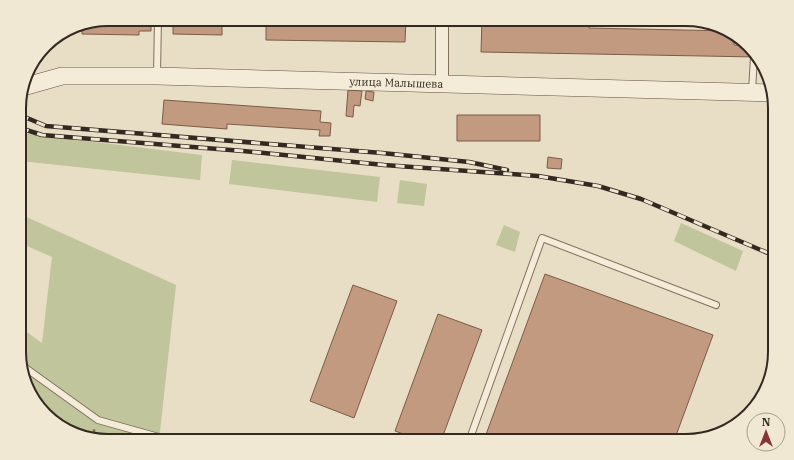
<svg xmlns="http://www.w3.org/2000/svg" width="794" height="460" viewBox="0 0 794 460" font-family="'IBM Plex Serif',serif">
  <rect width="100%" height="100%" fill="#e8ddc5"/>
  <path fill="#c1c59b" d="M 20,133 L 202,155 L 200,180 L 20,161 Z
    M 232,160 L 380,177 L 377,202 L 229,184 Z
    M 400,180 L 427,184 L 424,206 L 397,203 Z
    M 20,214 L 176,285 L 159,441 L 107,441 L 64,429 L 34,402 L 20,364 L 20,327 L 42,343 L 52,257 L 20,243 Z
    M 681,223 L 743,251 L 736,271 L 674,241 Z
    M 504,225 L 520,232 L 515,252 L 496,245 Z"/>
  <path fill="#c29a80" stroke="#7d5b46" d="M 108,19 L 151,19 L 151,31 L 139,31 L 139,35 L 82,34 L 82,24 Z
    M 173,19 L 222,19 L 222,35 L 173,34 Z
    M 266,19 L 406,19 L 405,42 L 266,40 Z
    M 482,19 L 589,19 L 589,28 L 730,31 L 734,34 L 734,45 L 746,46 L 758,57 L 481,52 Z
    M 348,90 L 362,91 L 360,106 L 354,105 L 353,117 L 346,116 Z
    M 366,91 L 374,92 L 373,101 L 365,99 Z
    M 164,100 L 321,111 L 320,122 L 331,123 L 330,136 L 319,136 L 320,130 L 227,124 L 227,129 L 162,124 Z
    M 457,115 L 540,115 L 540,141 L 457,141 Z
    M 548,157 L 562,159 L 561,169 L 547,168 Z
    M 545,274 L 713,335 L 674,441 L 484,440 Z
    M 353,285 L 397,301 L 354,418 L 310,401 Z
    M 438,314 L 482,330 L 441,441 L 423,441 L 395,431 Z"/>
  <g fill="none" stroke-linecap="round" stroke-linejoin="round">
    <defs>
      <path id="lane" d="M 157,74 L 158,19
        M 752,91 L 754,57
        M 20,364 L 98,420 L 173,441
        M 469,441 L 542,238 L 716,305"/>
      <path id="street" d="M 442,19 L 442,84"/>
      <g id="secondary">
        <path id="s1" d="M 23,87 L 62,76 L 157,76 L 772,93"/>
      </g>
    </defs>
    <use href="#lane" stroke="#81705e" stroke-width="8"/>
    <use href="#street" stroke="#81705e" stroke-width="14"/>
    <use href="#secondary" stroke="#635141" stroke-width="18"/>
    <path stroke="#81705e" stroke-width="2.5" stroke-dasharray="3 2" stroke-linecap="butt" d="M 92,437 L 95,428"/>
    <use href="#lane" stroke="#f4ebd8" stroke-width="6"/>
    <use href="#street" stroke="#f4ebd8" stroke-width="12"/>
    <use href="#secondary" stroke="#f4ebd8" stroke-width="17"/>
    <defs>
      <path id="rail" d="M 20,115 L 46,126 L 382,153 L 469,162 L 507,170
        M 20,128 L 42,135 L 243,151 L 384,165 L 538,176 L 598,186 L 641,199 L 775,256"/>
    </defs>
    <use href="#rail" stroke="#332920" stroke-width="4.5"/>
    <use href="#rail" stroke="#f1e8d4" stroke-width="3" stroke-dasharray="9" stroke-linecap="butt"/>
  </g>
  <g text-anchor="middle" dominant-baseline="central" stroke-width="4" stroke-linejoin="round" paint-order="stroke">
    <g font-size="11" fill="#332920" stroke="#f1e8d4">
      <text stroke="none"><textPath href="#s1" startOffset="375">улица Малышева</textPath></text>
    </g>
  </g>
  <path d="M0 0H794V460H0ZM108 26H686A82 82 0 0 1 768 108V352A82 82 0 0 1 686 434H108A82 82 0 0 1 26 352V108A82 82 0 0 1 108 26Z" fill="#f1e8d4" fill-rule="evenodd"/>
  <path fill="none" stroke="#332920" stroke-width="2" d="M108 26H686A82 82 0 0 1 768 108V352A82 82 0 0 1 686 434H108A82 82 0 0 1 26 352V108A82 82 0 0 1 108 26Z"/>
  <g transform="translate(766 432)"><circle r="19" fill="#f1e8d4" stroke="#a59c8c"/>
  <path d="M0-3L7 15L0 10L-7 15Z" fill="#893537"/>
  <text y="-6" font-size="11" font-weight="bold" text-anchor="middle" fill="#332920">N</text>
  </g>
</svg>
